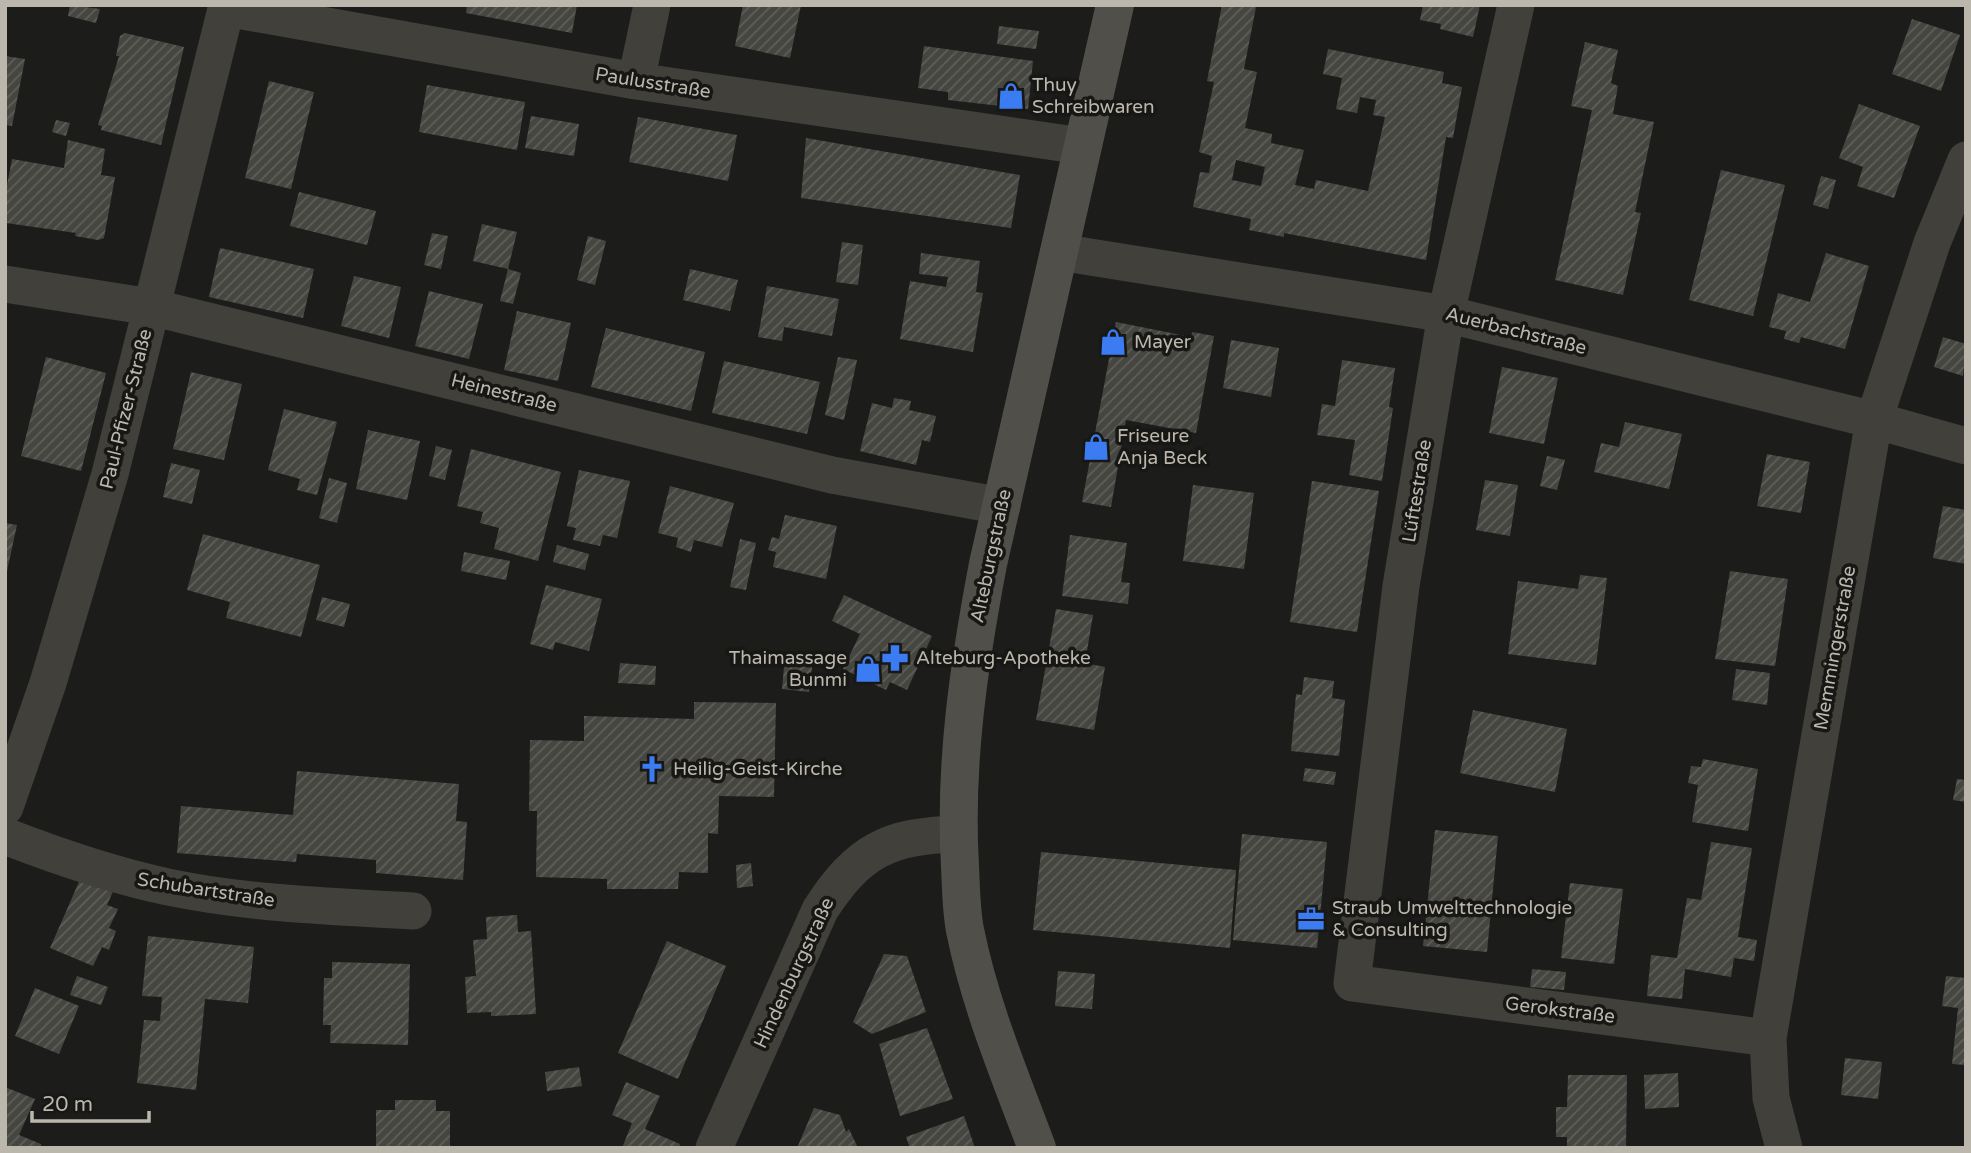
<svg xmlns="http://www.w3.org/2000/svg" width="1971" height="1153" viewBox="0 0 1971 1153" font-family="'Varela Round',sans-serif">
  <defs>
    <pattern id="building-hatch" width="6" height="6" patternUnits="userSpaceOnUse" patternTransform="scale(1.75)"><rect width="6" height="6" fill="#464641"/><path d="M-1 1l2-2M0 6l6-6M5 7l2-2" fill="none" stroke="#5f5e5a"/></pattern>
  </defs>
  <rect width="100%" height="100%" fill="#1c1c1a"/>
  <path fill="url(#building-hatch)" fill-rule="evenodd" d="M 70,5 L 100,9 L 96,23 L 68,16 Z
    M 467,5 L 577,5 L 572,33 L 466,13 Z
    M 743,5 L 801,5 L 790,58 L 735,46 Z
    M 1222,5 L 1256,7 L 1244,69 L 1257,72 L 1245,128 L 1272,134 L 1271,143 L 1304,150 L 1295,185 L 1314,189 L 1316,180 L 1368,191 L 1385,117 L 1373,115 L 1376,100 L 1360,97 L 1357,113 L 1336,109 L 1342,78 L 1323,74 L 1328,49 L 1444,72 L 1442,83 L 1462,87 L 1453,138 L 1446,137 L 1426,260 L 1284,233 L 1284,237 L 1249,230 L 1251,219 L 1193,207 L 1200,172 L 1209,173 L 1212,156 L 1199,152 L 1214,82 L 1207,81 ZM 1236,160 L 1265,167 L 1261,186 L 1232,180 Z
    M 1423,5 L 1480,5 L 1473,37 L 1440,29 L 1441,24 L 1420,20 Z
    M 1912,19 L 1960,35 L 1941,91 L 1892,74 Z
    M 999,26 L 1039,31 L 1036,49 L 997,44 Z
    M 125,33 L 184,47 L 161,145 L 101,130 L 102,126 L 98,125 L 119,56 L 116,56 L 120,36 Z
    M 1585,42 L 1618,50 L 1611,83 L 1618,86 L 1613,114 L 1654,122 L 1635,212 L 1641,213 L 1623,295 L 1555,280 L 1592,110 L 1571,106 Z
    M 924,46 L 1033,61 L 1028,109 L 948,100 L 948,92 L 918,88 Z
    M 5,56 L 25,59 L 12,126 L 5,125 Z
    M 269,81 L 314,92 L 291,189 L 245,178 Z
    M 427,85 L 525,102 L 517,150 L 419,132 Z
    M 1859,104 L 1920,126 L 1894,198 L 1857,186 L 1863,167 L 1839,158 Z
    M 531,116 L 579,124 L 574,156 L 525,148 Z
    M 638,117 L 737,135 L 728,181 L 629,162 Z
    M 56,120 L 70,123 L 66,136 L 52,132 Z
    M 806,138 L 1020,175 L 1011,228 L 801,198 Z
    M 68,140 L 105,149 L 101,175 L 115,177 L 104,238 L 98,240 L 75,236 L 76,233 L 6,223 L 5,196 L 12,159 L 64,168 Z
    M 1721,170 L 1785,185 L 1753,316 L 1689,300 Z
    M 1821,176 L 1836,180 L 1828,209 L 1813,205 Z
    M 299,192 L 376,211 L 367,245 L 290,226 Z
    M 482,224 L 517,232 L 508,269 L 473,261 Z
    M 432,233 L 448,236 L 441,269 L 424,265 Z
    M 588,236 L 606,241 L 595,285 L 577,280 Z
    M 842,242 L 863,245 L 858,285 L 836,282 Z
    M 220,248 L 314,269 L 303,318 L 209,297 Z
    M 921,253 L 980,261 L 976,292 L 983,293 L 973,352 L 900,339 L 910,281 L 946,287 L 948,277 L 919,274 Z
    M 1826,253 L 1869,266 L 1845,349 L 1801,337 L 1799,343 L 1784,339 L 1786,331 L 1769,327 L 1778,293 L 1810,302 Z
    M 508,269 L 521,273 L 513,304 L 500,301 Z
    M 690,269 L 738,280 L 730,311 L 683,300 Z
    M 354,276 L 401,287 L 389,338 L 341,326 Z
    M 767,286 L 839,299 L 832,336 L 784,327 L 782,341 L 758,337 Z
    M 429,291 L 483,304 L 469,359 L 415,346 Z
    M 517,311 L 571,323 L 558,381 L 504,370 Z
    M 1116,322 L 1191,337 L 1192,332 L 1214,336 L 1196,433 L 1126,420 L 1111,507 L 1082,502 Z
    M 606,328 L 705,352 L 691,411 L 591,387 Z
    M 1943,337 L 1966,344 L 1963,376 L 1934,367 Z
    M 1231,340 L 1279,348 L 1271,397 L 1223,388 Z
    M 46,357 L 106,373 L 81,471 L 21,456 Z
    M 838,357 L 857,360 L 844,420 L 825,415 Z
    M 1342,360 L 1395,368 L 1389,407 L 1393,408 L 1382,481 L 1349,475 L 1355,440 L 1317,435 L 1322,404 L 1335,406 Z
    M 724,361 L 820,382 L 807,434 L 712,413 Z
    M 1502,367 L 1558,378 L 1544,444 L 1489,433 Z
    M 191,372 L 242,384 L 224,460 L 173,449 Z
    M 894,398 L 911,401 L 909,410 L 936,416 L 930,442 L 922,440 L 916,465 L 860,451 L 872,403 L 892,408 Z
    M 284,409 L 337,422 L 317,495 L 297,490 L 300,479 L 268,470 Z
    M 1625,422 L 1682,434 L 1669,489 L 1594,472 L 1601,443 L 1619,447 Z
    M 368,430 L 420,441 L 407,500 L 356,489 Z
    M 436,446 L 452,450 L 445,480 L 429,476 Z
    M 471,449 L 561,472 L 538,561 L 494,549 L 499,528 L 480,523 L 483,512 L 457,506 Z
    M 1767,454 L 1810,462 L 1801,513 L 1757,506 Z
    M 1547,456 L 1565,460 L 1557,490 L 1540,486 Z
    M 171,463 L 200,470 L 192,504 L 163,497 Z
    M 579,470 L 630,481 L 617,538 L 603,535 L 600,546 L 573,540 L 576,528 L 567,526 Z
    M 329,478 L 347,483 L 337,523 L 319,518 Z
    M 1485,480 L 1518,485 L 1510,536 L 1476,530 Z
    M 1312,481 L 1379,491 L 1357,632 L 1290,622 Z
    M 1193,485 L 1254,493 L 1244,569 L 1183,561 Z
    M 670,486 L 734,503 L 722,547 L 694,540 L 691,552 L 676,547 L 678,538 L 658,533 Z
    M 1943,506 L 1966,510 L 1966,564 L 1933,558 Z
    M 785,515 L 837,526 L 826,579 L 773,567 L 776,552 L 768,550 L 772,537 L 779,539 Z
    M 5,523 L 17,525 L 7,571 L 5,571 Z
    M 203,534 L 320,565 L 301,637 L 226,618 L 230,602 L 187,590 Z
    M 1070,535 L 1127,543 L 1121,582 L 1130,583 L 1128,604 L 1062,596 Z
    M 740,539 L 756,543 L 746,590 L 730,587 Z
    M 557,545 L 589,554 L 585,570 L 553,562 Z
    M 464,552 L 510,561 L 506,580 L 461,571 Z
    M 1730,571 L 1788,579 L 1775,666 L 1715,659 Z
    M 1580,575 L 1607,578 L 1596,665 L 1508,654 L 1518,581 L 1578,589 Z
    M 546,585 L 602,599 L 589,651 L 555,642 L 553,650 L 530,644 Z
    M 844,595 L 932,636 L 907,690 L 890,682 L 886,690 L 843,669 L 860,634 L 832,621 Z
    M 322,597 L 350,604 L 344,627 L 316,620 Z
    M 1056,609 L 1093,615 L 1085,663 L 1105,667 L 1094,730 L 1036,720 Z
    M 785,656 L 813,659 L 809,692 L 782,689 Z
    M 620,663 L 656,666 L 655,685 L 618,683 Z
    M 1736,669 L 1770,673 L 1767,705 L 1732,700 Z
    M 1304,677 L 1334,681 L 1332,698 L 1345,700 L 1339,756 L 1291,751 L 1296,694 L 1302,695 Z
    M 694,702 L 776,703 L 774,797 L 719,796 L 718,834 L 708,833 L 708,873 L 679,872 L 678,889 L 607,889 L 607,879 L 536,877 L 537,811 L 529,811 L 530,740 L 584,741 L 584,716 L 694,719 Z
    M 1473,710 L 1567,729 L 1555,792 L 1460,773 Z
    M 1703,759 L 1758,769 L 1748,831 L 1692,822 L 1698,785 L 1688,783 L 1691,766 L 1701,767 Z
    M 1305,768 L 1336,772 L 1334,785 L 1303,781 Z
    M 297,771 L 459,784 L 456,821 L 467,822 L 463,880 L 376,873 L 376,860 L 297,854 L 296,862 L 177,853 L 181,806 L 293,815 Z
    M 1957,779 L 1966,780 L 1966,802 L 1953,800 Z
    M 1435,830 L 1498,836 L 1487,952 L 1423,946 Z
    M 1242,834 L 1327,842 L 1317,948 L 1233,940 Z
    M 1711,842 L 1752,848 L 1738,937 L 1757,940 L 1754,961 L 1734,958 L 1731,977 L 1685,969 L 1682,999 L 1647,996 L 1651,955 L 1677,958 L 1687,898 L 1701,900 Z
    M 1041,852 L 1236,870 L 1230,948 L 1033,930 Z
    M 751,863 L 753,886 L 737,888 L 736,865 Z
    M 82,875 L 114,889 L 107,905 L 118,909 L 109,928 L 116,931 L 109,950 L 102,947 L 93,966 L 50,948 Z
    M 1570,883 L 1623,889 L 1614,964 L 1561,958 Z
    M 517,915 L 518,932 L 531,931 L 536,1014 L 491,1016 L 491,1012 L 467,1013 L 465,977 L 476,976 L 473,940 L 487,939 L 486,917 Z
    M 148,936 L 254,947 L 248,1003 L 205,999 L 196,1090 L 137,1083 L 144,1020 L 160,1021 L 162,997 L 142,996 Z
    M 667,941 L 726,966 L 678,1079 L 618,1053 Z
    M 884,954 L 907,956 L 926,1012 L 872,1034 L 853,1022 Z
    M 332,962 L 410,964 L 408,1045 L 330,1043 L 331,1025 L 323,1025 L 324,978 L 332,978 Z
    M 1532,969 L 1566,972 L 1564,990 L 1530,987 Z
    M 1058,971 L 1095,974 L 1092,1009 L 1055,1006 Z
    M 77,976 L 108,987 L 101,1005 L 70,995 Z
    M 1946,976 L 1966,978 L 1966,1065 L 1952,1064 L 1958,1008 L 1942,1006 Z
    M 35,988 L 79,1006 L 59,1054 L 15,1036 Z
    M 927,1028 L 953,1099 L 900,1116 L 879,1044 Z
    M 1845,1058 L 1882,1062 L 1878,1099 L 1841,1095 Z
    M 579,1067 L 582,1086 L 547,1091 L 545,1072 Z
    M 1678,1073 L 1679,1107 L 1645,1109 L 1644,1075 Z
    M 1568,1075 L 1627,1075 L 1626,1148 L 1567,1148 L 1567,1137 L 1556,1137 L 1556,1107 L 1567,1107 Z
    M 626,1082 L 660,1096 L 645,1129 L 680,1144 L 679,1148 L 622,1148 L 632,1123 L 612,1115 Z
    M 5,1087 L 35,1099 L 19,1135 L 41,1144 L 40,1148 L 5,1148 Z
    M 395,1100 L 436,1100 L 436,1111 L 450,1111 L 450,1148 L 376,1148 L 376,1110 L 395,1110 Z
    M 814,1108 L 840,1115 L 846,1132 L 849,1129 L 858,1148 L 797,1148 Z
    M 964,1116 L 975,1148 L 910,1148 L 906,1137 Z"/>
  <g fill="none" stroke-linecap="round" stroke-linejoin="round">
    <path stroke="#41403b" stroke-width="37" d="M 1516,5 L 1446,314 L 1401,586 L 1352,983 L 1768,1038
      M 226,8 L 636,81 L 1082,146
      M 636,81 L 652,5
      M 1059,252 L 1446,314 L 1874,420 L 1966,446
      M 5,284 L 151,307 L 832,475 L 1002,506
      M 5,807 L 48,683 L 110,474 L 227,5
      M 5,836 C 59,857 112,875 168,887 C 249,904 331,906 413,911
      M 714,1148 L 820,910 C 859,850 888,836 958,834
      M 1784,1148 L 1771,1098 L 1768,1038 L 1874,420 L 1932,243 L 1966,160"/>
    <path stroke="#514f49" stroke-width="38" d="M 1037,1148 C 1010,1076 980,1005 965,930 C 961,909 961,887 960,866 C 954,764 969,664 988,564 L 1115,5"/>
  </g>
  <defs>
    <symbol id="shop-bare" viewBox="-9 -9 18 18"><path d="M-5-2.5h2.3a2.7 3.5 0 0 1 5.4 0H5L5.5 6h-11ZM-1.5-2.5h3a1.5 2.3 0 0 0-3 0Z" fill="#3c7cf2" stroke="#171715" stroke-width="2.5" paint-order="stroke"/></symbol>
    <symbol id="pharmacy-bare" viewBox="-9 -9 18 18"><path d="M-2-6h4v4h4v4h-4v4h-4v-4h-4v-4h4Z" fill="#3c7cf2" stroke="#171715" stroke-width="2.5" paint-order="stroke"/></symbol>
    <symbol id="church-bare" viewBox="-9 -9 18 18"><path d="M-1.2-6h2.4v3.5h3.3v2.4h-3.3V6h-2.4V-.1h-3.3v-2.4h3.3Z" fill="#3c7cf2" stroke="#171715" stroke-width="2.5" paint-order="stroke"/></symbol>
    <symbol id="office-bare" viewBox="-9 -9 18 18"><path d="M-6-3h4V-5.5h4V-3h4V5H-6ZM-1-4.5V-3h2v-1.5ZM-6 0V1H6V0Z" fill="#3c7cf2" stroke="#171715" stroke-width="2.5" paint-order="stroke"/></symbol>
  </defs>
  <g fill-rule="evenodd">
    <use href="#shop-bare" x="992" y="77" width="38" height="38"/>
    <use href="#shop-bare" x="1094" y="323" width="38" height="38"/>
    <use href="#shop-bare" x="1077" y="428" width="38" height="38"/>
    <use href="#pharmacy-bare" x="876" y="639" width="38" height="38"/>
    <use href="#shop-bare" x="849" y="650" width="38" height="38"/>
    <use href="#church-bare" x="633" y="750" width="38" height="38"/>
    <use href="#office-bare" x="1292" y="900" width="38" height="38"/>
  </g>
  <g text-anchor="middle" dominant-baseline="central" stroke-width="7" stroke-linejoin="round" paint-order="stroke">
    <g font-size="19" fill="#bcb7ac" stroke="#171715">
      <text transform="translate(653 83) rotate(9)">Paulusstraße</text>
      <text transform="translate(1516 331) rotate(14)">Auerbachstraße</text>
      <text transform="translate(504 393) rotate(14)">Heinestraße</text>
      <text transform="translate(126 409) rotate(-76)">Paul-Pfizer-Straße</text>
      <text transform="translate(1417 491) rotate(-81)">Lüftestraße</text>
      <text transform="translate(991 556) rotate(-78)">Alteburgstraße</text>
      <text transform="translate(1835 648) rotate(-80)">Memmingerstraße</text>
      <text transform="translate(206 890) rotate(9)">Schubartstraße</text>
      <text transform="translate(794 973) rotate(-65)">Hindenburgstraße</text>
      <text transform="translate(1560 1010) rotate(7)">Gerokstraße</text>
    </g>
    <g font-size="19" fill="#bcb7ac" stroke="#171715" text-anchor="start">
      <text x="1032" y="85">Thuy<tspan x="1032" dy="22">Schreibwaren</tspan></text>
      <text x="1134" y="342">Mayer</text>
      <text x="1117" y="436">Friseure<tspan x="1117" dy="22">Anja Beck</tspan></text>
      <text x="847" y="658" text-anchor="end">Thaimassage<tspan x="847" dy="22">Bunmi</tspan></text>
      <text x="916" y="658">Alteburg-Apotheke</text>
      <text x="673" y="769">Heilig-Geist-Kirche</text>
      <text x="1332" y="908">Straub Umwelttechnologie<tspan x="1332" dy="22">&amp; Consulting</tspan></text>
    </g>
  </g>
  <rect width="1971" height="1153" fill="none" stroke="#bcb7ac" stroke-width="14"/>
  <path d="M32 1111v10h117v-10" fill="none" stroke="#bcb7ac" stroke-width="3.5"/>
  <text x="42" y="1111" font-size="21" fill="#bcb7ac" stroke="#171715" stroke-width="5" paint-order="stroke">20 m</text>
</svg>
